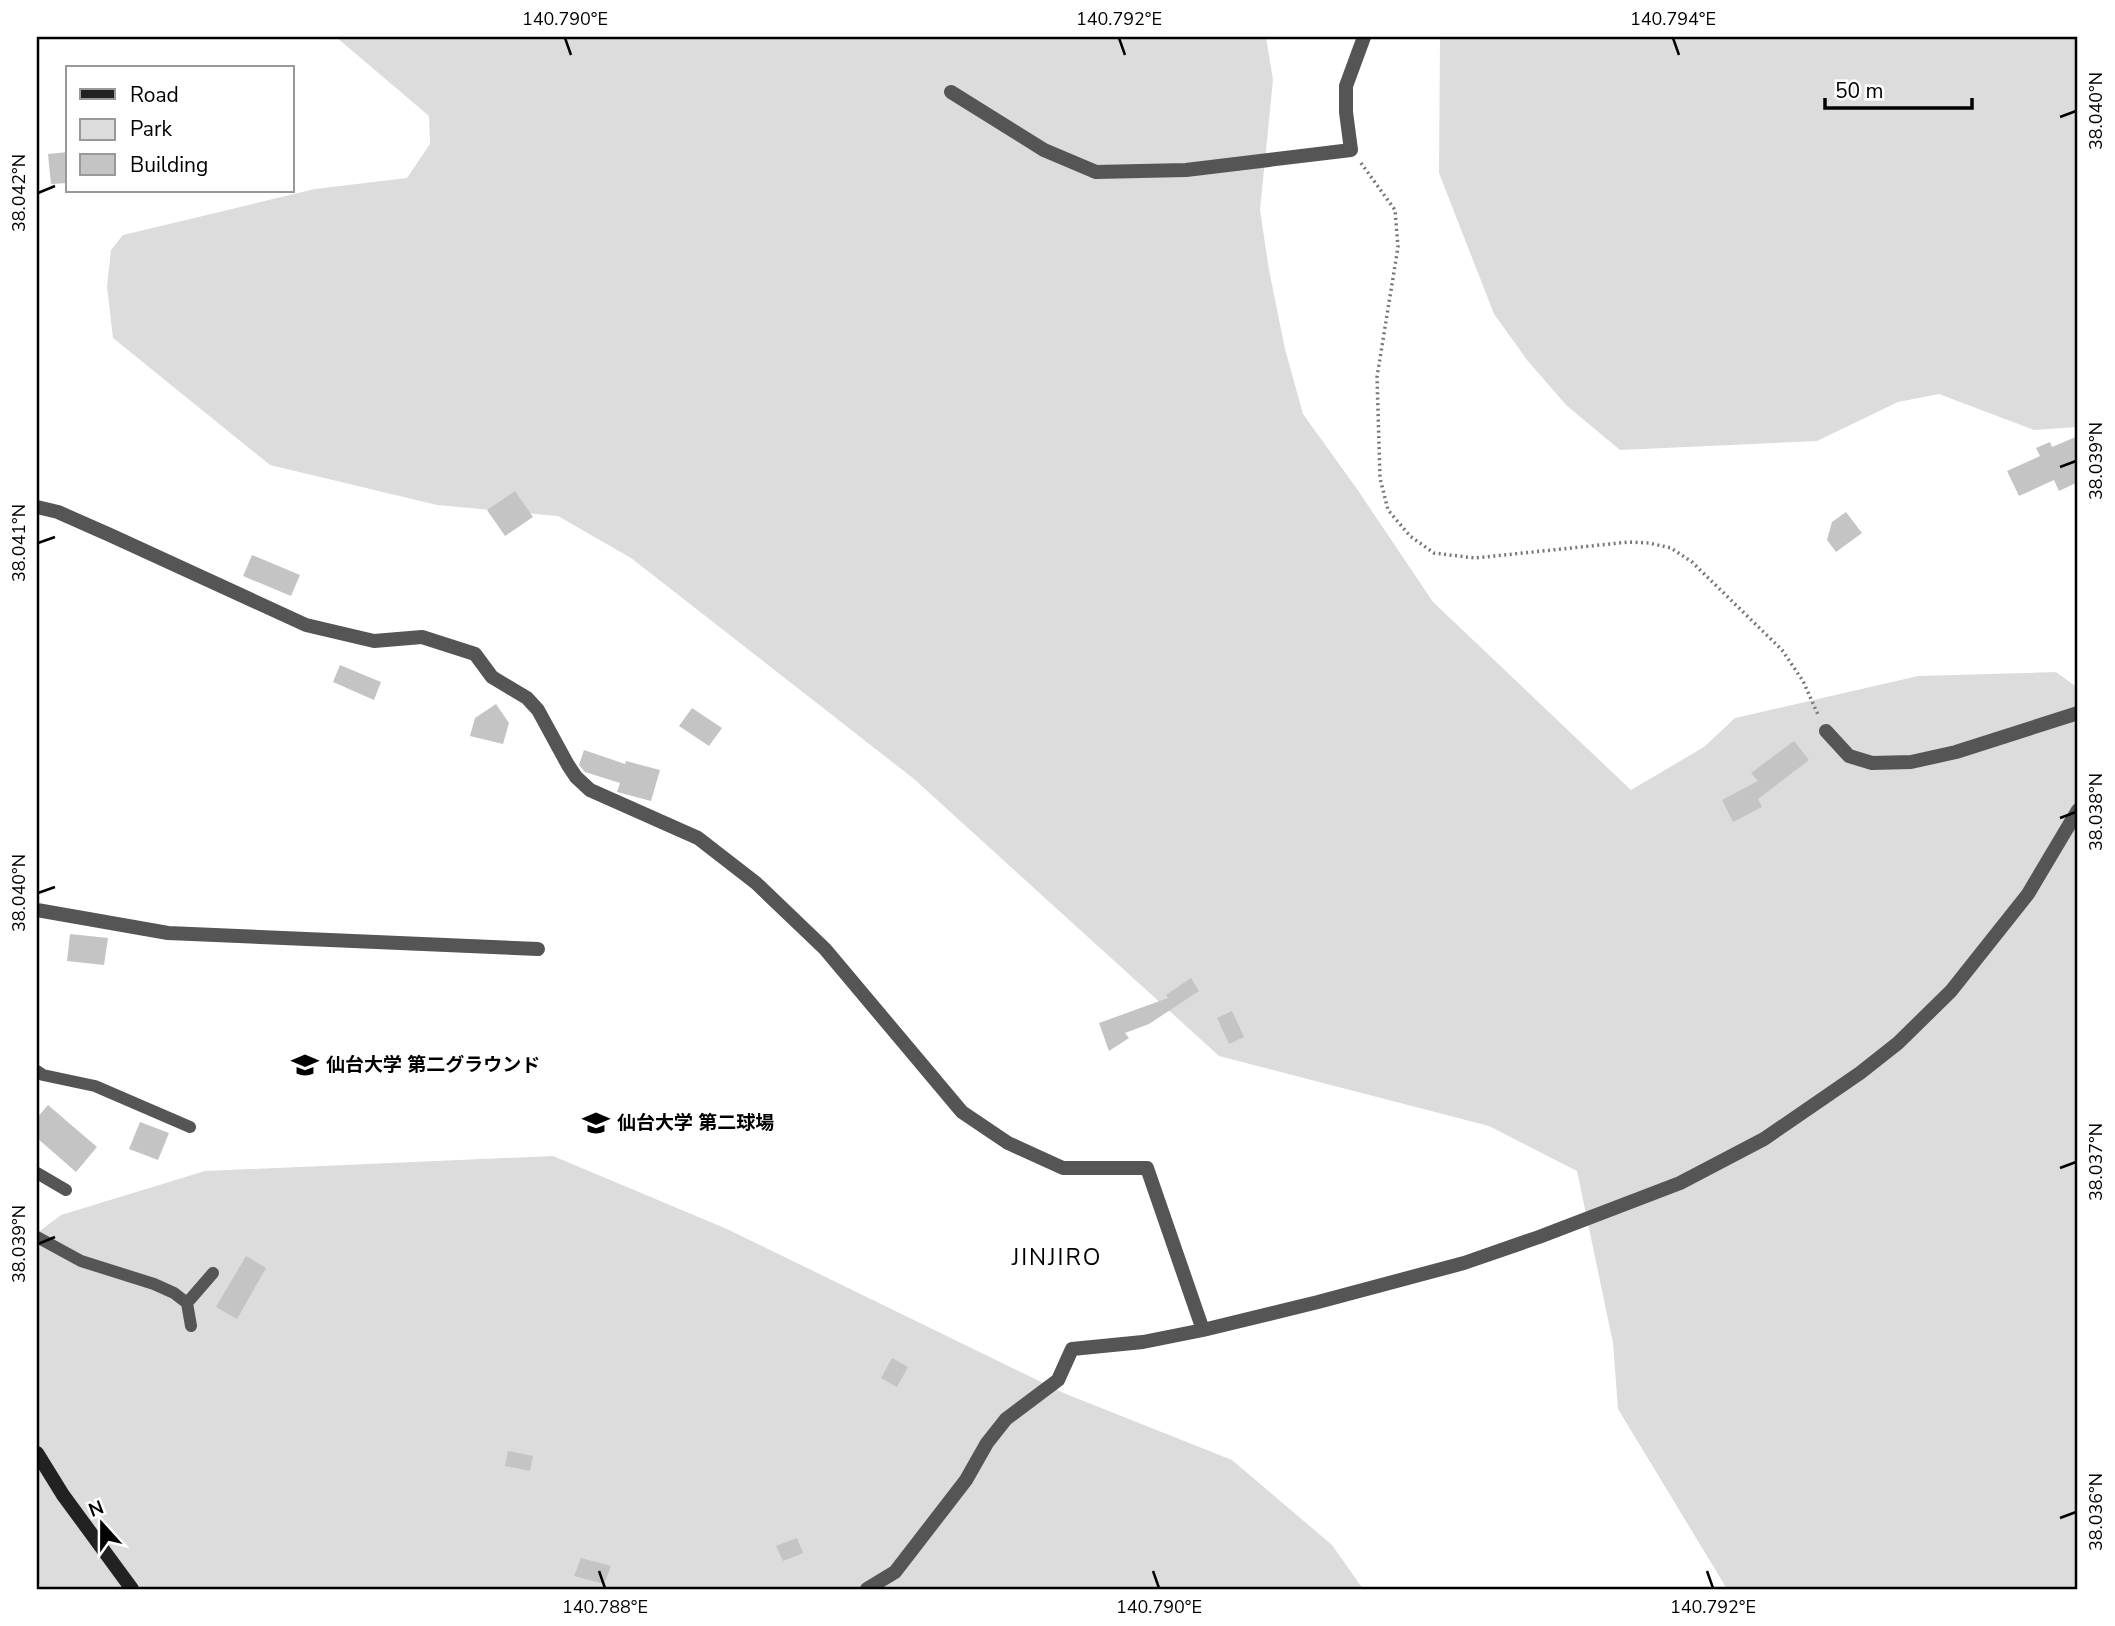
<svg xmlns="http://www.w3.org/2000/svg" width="2115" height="1626" viewBox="0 0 2115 1626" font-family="'Nunito Sans','Noto Sans JP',sans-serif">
  <rect width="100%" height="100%" fill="#fff"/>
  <path fill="#dcdcdc" d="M 336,37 L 1266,37 L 1273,80 L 1260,210 L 1269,270 L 1285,349 L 1303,414 L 1357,489 L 1433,602 L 1631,790 L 1704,747 L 1735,718 L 1918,676 L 2056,672 L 2078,688 L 2078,1589 L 1727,1589 L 1618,1409 L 1613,1343 L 1577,1171 L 1489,1126 L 1219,1056 L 914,779 L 631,558 L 558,516 L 437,505 L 270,465 L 113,338 L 107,287 L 111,250 L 123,235 L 315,189 L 407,178 L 430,144 L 429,116 Z
    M 1440,37 L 2078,37 L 2078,427 L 2034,430 L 1939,394 L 1898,402 L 1817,441 L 1620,450 L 1566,405 L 1527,360 L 1494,314 L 1439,173 Z
    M 553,1156 L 727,1229 L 1066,1394 L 1232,1460 L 1332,1545 L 1363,1589 L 41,1589 L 37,1577 L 37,1233 L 61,1215 L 205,1171 Z"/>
  <path fill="#c4c4c4" d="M 68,152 L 68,183 L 51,184 L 48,154 Z
    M 2078,436 L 2078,482 L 2059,491 L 2054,480 L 2019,496 L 2007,471 L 2040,456 L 2036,448 L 2050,442 L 2052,447 Z
    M 515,491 L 533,517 L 505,536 L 487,510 Z
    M 1846,512 L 1862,533 L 1836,552 L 1827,540 L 1832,522 Z
    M 252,555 L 300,575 L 291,596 L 243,576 Z
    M 340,665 L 381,682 L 374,700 L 333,682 Z
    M 496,704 L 509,723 L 503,744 L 470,736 L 475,718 Z
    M 692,708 L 722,728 L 709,746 L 679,726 Z
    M 1794,741 L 1809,760 L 1758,799 L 1762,807 L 1733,822 L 1722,800 L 1758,781 L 1751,773 Z
    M 584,750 L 625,764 L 626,761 L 660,770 L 651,801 L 617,792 L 620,783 L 585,772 L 579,765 Z
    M 70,934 L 108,938 L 104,965 L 67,961 Z
    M 1191,978 L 1199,991 L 1149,1024 L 1125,1033 L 1129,1038 L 1109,1051 L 1099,1023 L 1168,998 L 1166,995 Z
    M 1232,1011 L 1244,1037 L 1229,1044 L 1217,1018 Z
    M 48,1105 L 97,1147 L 76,1172 L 37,1138 L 37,1118 Z
    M 140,1122 L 169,1133 L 158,1160 L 129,1149 Z
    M 246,1256 L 266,1268 L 237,1319 L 216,1307 Z
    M 892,1358 L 908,1367 L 897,1387 L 881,1378 Z
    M 508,1451 L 533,1456 L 530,1471 L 505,1466 Z
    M 797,1538 L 803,1553 L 783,1561 L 776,1546 Z
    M 581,1558 L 611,1566 L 604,1584 L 574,1576 Z"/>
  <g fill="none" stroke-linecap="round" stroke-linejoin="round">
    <path stroke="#777" stroke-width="3.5" stroke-dasharray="2 3.5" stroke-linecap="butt" d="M 1361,163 L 1395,210 L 1398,247 L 1377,377 L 1380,478 L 1388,510 L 1410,536 L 1434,553 L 1475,558 L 1629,542 L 1649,543 L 1671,548 L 1692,562 L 1782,650 L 1803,681 L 1819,717"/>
    <path stroke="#555" stroke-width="12" d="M 37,1071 L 43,1075 L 95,1086 L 190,1127
      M 37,1173 L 66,1190
      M 37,1237 L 81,1261 L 154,1284 L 174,1293 L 187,1303 L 191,1326
      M 187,1303 L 213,1273"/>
    <path stroke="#555" stroke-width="14" d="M 951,92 L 1044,150 L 1096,172 L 1186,170 L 1351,150 L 1346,112 L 1346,86 L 1364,37
      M 37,507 L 58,512 L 110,535 L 306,625 L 374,641 L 422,637 L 475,654 L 492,677 L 527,698 L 538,710 L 568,765 L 576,777 L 590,790 L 698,838 L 756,883 L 825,949 L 962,1112 L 1008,1143 L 1063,1168 L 1147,1168 L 1203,1330
      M 1826,731 L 1849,756 L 1872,763 L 1911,762 L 1956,752 L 2078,713
      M 37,910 L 168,933 L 538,949
      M 867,1589 L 895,1572 L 966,1480 L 987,1443 L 1006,1419 L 1058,1380 L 1072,1349 L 1143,1342 L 1203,1330 L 1318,1302 L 1464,1263 L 1539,1237 L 1680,1183 L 1764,1139 L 1860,1073 L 1898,1043 L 1951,991 L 2028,894 L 2078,810"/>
    <path stroke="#222" stroke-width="14" d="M 37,1453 L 63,1495 L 132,1589"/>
  </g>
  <path fill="none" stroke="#000" stroke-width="2.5" d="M 565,38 L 571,55M 1119,38 L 1125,55M 1673,38 L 1679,55M 2060,117 L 2076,111M 38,193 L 55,186M 2060,467 L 2076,461M 38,543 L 55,537M 2060,818 L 2076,812M 38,893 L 55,887M 2060,1168 L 2076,1162M 38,1244 L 55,1237M 2060,1518 L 2076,1512M 599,1571 L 605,1588M 1153,1571 L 1159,1588M 1707,1571 L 1713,1588"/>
  <defs>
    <symbol id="university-bare" viewBox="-9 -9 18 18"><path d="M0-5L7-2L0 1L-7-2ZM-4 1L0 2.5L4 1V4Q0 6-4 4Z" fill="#000" stroke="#fff" stroke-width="2.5" paint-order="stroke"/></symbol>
  </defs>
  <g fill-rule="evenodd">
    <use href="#university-bare" x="286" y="1046" width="38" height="38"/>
    <use href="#university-bare" x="577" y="1104" width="38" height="38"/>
  </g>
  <g text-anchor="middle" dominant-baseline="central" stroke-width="7" stroke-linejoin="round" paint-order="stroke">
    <g font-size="19" font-weight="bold" fill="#000" stroke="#fff" text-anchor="start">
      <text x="326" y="1065">仙台大学 第二グラウンド</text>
      <text x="617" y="1123">仙台大学 第二球場</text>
    </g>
    <g font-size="23" letter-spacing="2" fill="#000" stroke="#fff">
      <text x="1057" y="1257">JINJIRO</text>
    </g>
  </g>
  <rect width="2115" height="1626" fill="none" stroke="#ffffff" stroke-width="77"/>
  <rect x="66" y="66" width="228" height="126" fill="#ffffff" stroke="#999999" stroke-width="2"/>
  <rect x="80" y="89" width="35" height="10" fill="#222222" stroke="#999999" stroke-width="2"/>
  <text x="130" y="102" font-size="21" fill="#000000">Road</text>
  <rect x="80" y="119" width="35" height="21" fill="#dcdcdc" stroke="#999999" stroke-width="2"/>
  <text x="130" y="136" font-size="21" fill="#000000">Park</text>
  <rect x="80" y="154" width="35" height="21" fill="#c4c4c4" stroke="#999999" stroke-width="2"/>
  <text x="130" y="172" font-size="21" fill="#000000">Building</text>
  <g transform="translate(102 1524) rotate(339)" stroke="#ffffff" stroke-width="5" paint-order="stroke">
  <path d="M0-5L12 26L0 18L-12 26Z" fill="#000000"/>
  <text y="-10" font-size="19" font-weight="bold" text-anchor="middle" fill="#000000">N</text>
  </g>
  <path d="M1825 98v10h147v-10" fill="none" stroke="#000000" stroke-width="3.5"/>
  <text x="1835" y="98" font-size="21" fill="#000000" stroke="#ffffff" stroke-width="5" paint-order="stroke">50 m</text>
  <rect x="38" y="38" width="2038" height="1550" fill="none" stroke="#000" stroke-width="2.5"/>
  <g font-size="18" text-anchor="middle" fill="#000">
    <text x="565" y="25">140.790°E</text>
    <text x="1119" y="25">140.792°E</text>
    <text x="1673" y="25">140.794°E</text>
    <text transform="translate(2096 111) rotate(-90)" y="6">38.040°N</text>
    <text transform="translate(19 193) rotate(-90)" y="6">38.042°N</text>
    <text transform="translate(2096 461) rotate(-90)" y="6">38.039°N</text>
    <text transform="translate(19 543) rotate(-90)" y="6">38.041°N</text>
    <text transform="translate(2096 812) rotate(-90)" y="6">38.038°N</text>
    <text transform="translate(19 893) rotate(-90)" y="6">38.040°N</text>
    <text transform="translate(2096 1162) rotate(-90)" y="6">38.037°N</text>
    <text transform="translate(19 1244) rotate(-90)" y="6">38.039°N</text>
    <text transform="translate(2096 1512) rotate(-90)" y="6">38.036°N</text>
    <text x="605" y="1613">140.788°E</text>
    <text x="1159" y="1613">140.790°E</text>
    <text x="1713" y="1613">140.792°E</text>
  </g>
</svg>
